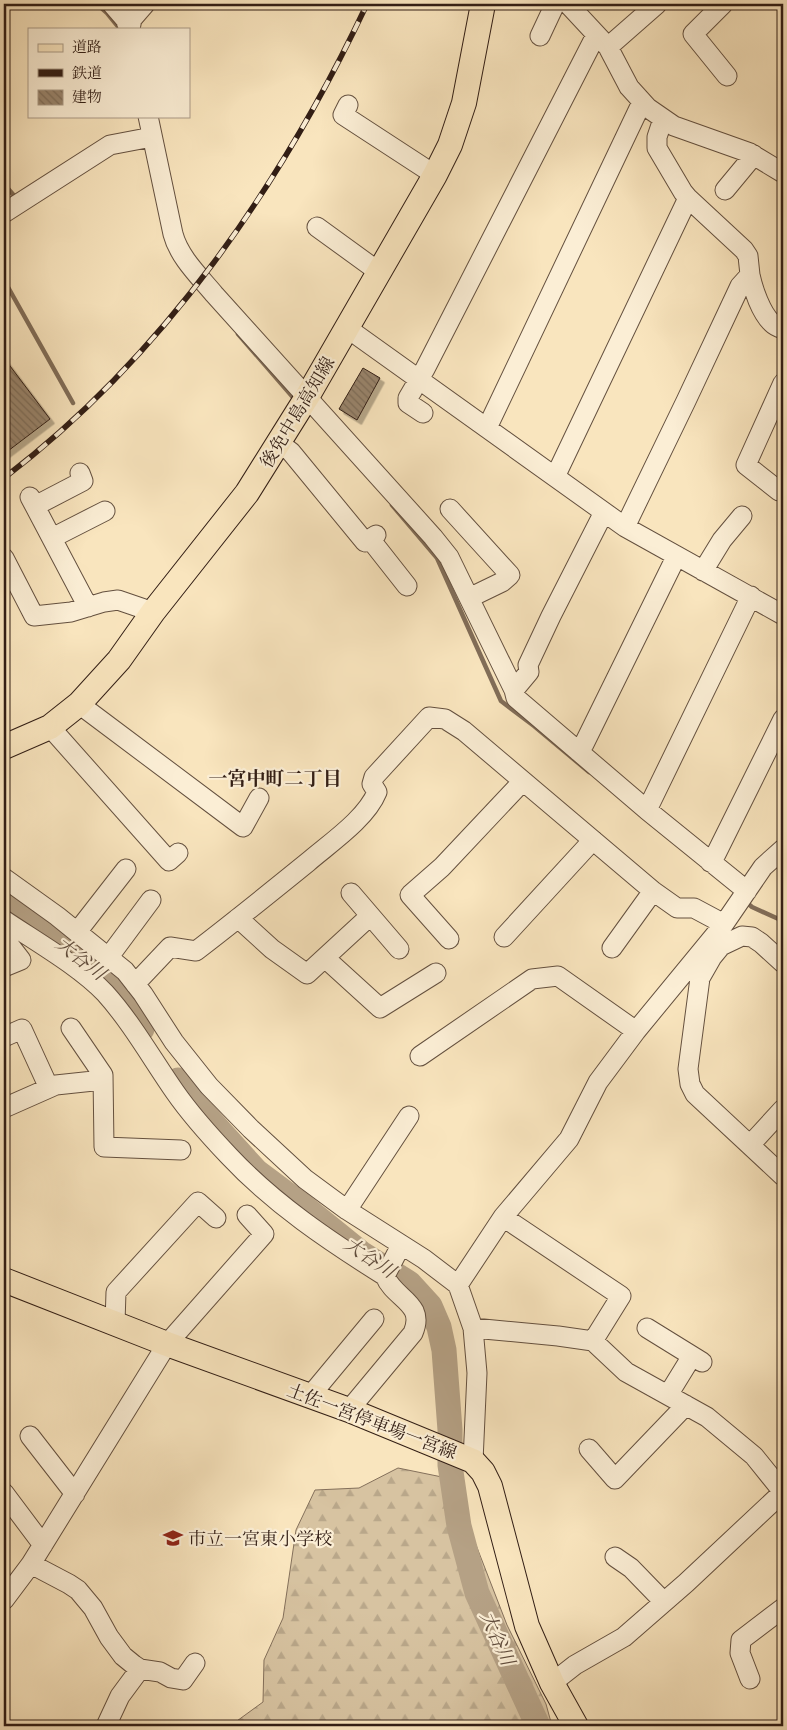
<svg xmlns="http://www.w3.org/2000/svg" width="787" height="1730" viewBox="0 0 787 1730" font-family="'Gentium Book Plus','Noto Serif JP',serif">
  <defs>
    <pattern id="forest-firs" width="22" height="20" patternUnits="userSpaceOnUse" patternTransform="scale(1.25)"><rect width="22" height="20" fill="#d7c3a1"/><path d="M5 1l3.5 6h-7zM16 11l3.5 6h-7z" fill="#b9a78a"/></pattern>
    <pattern id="building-back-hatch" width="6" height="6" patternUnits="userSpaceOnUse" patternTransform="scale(1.25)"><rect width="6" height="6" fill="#99856d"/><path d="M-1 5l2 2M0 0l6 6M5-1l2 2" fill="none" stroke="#7d6c58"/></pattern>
    <filter id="shadow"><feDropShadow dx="4.5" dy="4.5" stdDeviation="0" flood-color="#0004"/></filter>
  </defs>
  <rect width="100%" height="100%" fill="#f9e5be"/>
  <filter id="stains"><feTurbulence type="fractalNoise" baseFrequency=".004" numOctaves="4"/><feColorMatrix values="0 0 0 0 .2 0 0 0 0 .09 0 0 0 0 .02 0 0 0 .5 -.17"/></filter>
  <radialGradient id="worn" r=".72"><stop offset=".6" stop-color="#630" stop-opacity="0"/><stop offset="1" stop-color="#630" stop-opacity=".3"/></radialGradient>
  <path fill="url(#forest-firs)" stroke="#84705b" d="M 398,1468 L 442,1477 L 464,1514 L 507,1625 L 546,1704 L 552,1726 L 230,1726 L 263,1702 L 264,1660 L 283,1618 L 296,1530 L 315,1490 L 359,1488 Z"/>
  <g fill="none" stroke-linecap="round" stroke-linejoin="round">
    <path stroke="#816d58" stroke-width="4.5" d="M 97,4 L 107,13 L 120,29
      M 4,184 L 17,199
      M 4,280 L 73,403
      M 238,334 L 297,402
      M 392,505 L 437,558 L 501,701 L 534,726 L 589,772
      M 745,901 L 752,907 L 783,921"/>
    <path stroke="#b5a185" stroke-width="25" d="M 4,900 L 37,926 L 58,938 L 98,968 L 112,983 L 142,1029
      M 178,1080 L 190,1098 L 256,1171 L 303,1206 L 361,1253 L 409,1283 L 430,1306 L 439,1327 L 444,1350 L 450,1430 L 450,1465 L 459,1526 L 477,1593 L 538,1726"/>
  </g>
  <path fill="url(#building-back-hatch)" stroke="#321e15" filter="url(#shadow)" d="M 4,358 L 50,419 L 4,454 Z
    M 363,368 L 380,378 L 357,420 L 339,409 Z"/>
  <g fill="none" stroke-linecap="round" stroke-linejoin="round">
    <defs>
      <path id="minor" d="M 112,4 L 125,19 L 129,29
        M 568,4 L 608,47 L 629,87 L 648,108 L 674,126 L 750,153 L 783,173
        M 723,4 L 693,34 L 727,76
        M 130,29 L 132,19 L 145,4
        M 540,36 L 555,4
        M 608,47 L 657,4
        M 348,105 L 343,115 L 435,175
        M 148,116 L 173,234 C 179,257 199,276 214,294 L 433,537 L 449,557 L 514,690
        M 725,190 L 754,155
        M 4,213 L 110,145 L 152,137
        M 317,227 L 379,272
        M 750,275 C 753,289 761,313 772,323 C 775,326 780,328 783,329
        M 347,328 L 625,527 L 783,615
        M 423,413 L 408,403 L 408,398 L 425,369 L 596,35
        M 487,428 L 642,102
        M 279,443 L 291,452 L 365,542 L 376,535
        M 555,477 L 688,198 L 683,192 L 657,148 L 657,137 L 663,119
        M 779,491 L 746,465 L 783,383
        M 30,497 L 88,607
        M 35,506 L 83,481 L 80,473
        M 450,509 L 510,575 L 502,582 L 469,598
        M 604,512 L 551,616 L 528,665 L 529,672 L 514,690 L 516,698 L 647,810 L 747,891
        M 625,527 L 686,401 L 740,286 L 750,275 L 748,256 L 744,250 L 688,198
        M 52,538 L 105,511
        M 370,539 L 407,586
        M 4,558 L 34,616 L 71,612 L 104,602 L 118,600 L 153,612
        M 703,571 L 722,540 L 742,516
        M 79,704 L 243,827 L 259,798
        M 50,727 L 169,861 L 178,853
        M 579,752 L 584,744 L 676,557
        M 647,810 L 751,596
        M 710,862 L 716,854 L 783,719
        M 4,878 L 57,916 L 125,971 L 143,994 L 174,1042 L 209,1086 L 251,1129 L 305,1179 L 347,1210 L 424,1259 L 458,1285 L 473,1328 L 477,1373 L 473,1461
        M 351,893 L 399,949
        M 238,918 L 272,949 L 307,974 L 370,916
        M 4,920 C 35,941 79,966 105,993 C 132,1023 152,1059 175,1092 C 191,1115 210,1136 229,1156 C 274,1204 329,1241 385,1276 C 394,1299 426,1303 413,1333 L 349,1410
        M 77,932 L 126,869
        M 504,937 L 593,840
        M 4,938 L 21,960 L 4,967
        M 449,939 L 410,895 L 442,867 L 523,781
        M 612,948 L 653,891
        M 108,958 L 151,900
        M 325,958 L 380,1008 L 436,973
        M 783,963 L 761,943 L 752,937 L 742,936 L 721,946 L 712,957 L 700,978 L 688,1069 L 690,1084 L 695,1094 L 783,1176
        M 135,984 L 170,947 L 196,951 C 234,922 271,892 308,862 C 330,843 366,819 377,792 L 372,784 L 374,777 L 429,717 L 445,719 L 464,731 L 653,891 L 677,908 L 694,908 L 724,924 L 763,867 L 783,849
        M 71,1028 L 103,1075 L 104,1147 L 181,1150
        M 4,1037 L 22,1029 L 49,1088
        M 420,1056 L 532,979 L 558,976 L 636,1031
        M 4,1108 L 56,1085 L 103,1080
        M 750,1145 L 783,1109
        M 347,1210 L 409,1116
        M 503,1217 L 621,1296 L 593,1341
        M 385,1276 L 401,1245
        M 458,1285 L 503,1217 L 569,1139 L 598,1082 L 636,1031 L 724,924
        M 115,1323 L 116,1292 L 198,1202 L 216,1218
        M 473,1328 L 558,1336 L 593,1341 L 626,1372 L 707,1417 L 754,1456 L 783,1492
        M 647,1328 L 702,1362
        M 668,1395 L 692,1356
        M 310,1396 L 374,1319
        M 30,1436 L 75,1494
        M 589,1449 L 615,1479 L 686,1405
        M 4,1493 L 43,1545
        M 615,1557 L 631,1568 L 664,1602
        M 31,1564 L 69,1584 L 78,1590 L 93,1608 L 109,1637 L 123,1656 L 134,1665 L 140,1669 L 160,1672 L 171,1678 L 183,1680 L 195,1663
        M 4,1600 L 31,1564 L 167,1344 L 264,1234 L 247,1215
        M 750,1679 L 740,1653 L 741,1640 L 783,1608
        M 552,1683 L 575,1665 L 624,1637 L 686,1583 L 783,1492
        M 106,1726 L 120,1696 L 140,1669"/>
      <path id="major" d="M 4,747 L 50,727 L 79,704 L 119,660 L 153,612 L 247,493 L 307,397 L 435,175 L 450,145 L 464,103 L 483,4
        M 4,1280 L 167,1344 L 349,1410 L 473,1461 L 483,1472 L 490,1486 L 527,1626 L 552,1683 L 576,1726"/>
    </defs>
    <use href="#minor" stroke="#64503f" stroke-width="21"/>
    <use href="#major" stroke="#321e15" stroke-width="26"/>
    <use href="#minor" stroke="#fbeed5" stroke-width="19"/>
    <use href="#major" stroke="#f9e5be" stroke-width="24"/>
    <defs>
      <path id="rail" d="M 4,478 C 164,356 282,184 367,4"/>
    </defs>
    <use href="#rail" stroke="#321e15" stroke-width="5.5"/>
    <use href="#rail" stroke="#fbeed5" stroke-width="4" stroke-dasharray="11" stroke-linecap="butt"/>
  </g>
  <defs>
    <symbol id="school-bare" viewBox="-9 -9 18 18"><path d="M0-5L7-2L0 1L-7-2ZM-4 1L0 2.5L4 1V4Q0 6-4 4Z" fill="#8f2418" stroke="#fbeed5" stroke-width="2.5" paint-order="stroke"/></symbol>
  </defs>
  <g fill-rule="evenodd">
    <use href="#school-bare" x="159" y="1524" width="28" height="28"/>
  </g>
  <g text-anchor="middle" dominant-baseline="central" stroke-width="4.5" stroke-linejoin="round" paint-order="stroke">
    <g font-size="18" fill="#321e15" stroke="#fbeed5">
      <text transform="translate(297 412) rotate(-59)">後免中島高知線</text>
      <text transform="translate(372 1421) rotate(21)">土佐一宮停車場一宮線</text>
    </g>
    <g font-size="18" fill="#321e15" stroke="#fbeed5" text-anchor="start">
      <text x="188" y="1538">市立一宮東小学校</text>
    </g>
    <g font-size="19" font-weight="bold" fill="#321e15" stroke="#fbeed5">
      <text x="275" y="778">一宮中町二丁目</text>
    </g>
    <g font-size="19" font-style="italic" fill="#604c3c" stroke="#fbeed5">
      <text transform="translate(81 958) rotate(38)">大谷川</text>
      <text transform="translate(370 1257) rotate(34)">大谷川</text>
      <text transform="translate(498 1638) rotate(66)">大谷川</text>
    </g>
  </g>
  <rect width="787" height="1730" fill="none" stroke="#f9e5be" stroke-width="20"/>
  <rect x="5" y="5" width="777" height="1720" fill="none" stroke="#321e15" stroke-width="2.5"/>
  <rect x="10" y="10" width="767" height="1710" fill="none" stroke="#321e15"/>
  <rect x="28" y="28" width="162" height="90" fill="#fbeed5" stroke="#ab9b88"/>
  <rect x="38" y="44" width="25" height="8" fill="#f9e5be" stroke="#ab9b88"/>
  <text x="72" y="52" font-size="15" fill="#321e15">道路</text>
  <rect x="38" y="69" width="25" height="8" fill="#321e15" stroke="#ab9b88"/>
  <text x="72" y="78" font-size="15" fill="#321e15">鉄道</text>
  <rect x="38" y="90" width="25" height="15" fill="url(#building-back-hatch)" stroke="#ab9b88"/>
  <text x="72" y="102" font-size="15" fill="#321e15">建物</text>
  <rect width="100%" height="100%" filter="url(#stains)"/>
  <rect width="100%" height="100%" fill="url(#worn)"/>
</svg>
